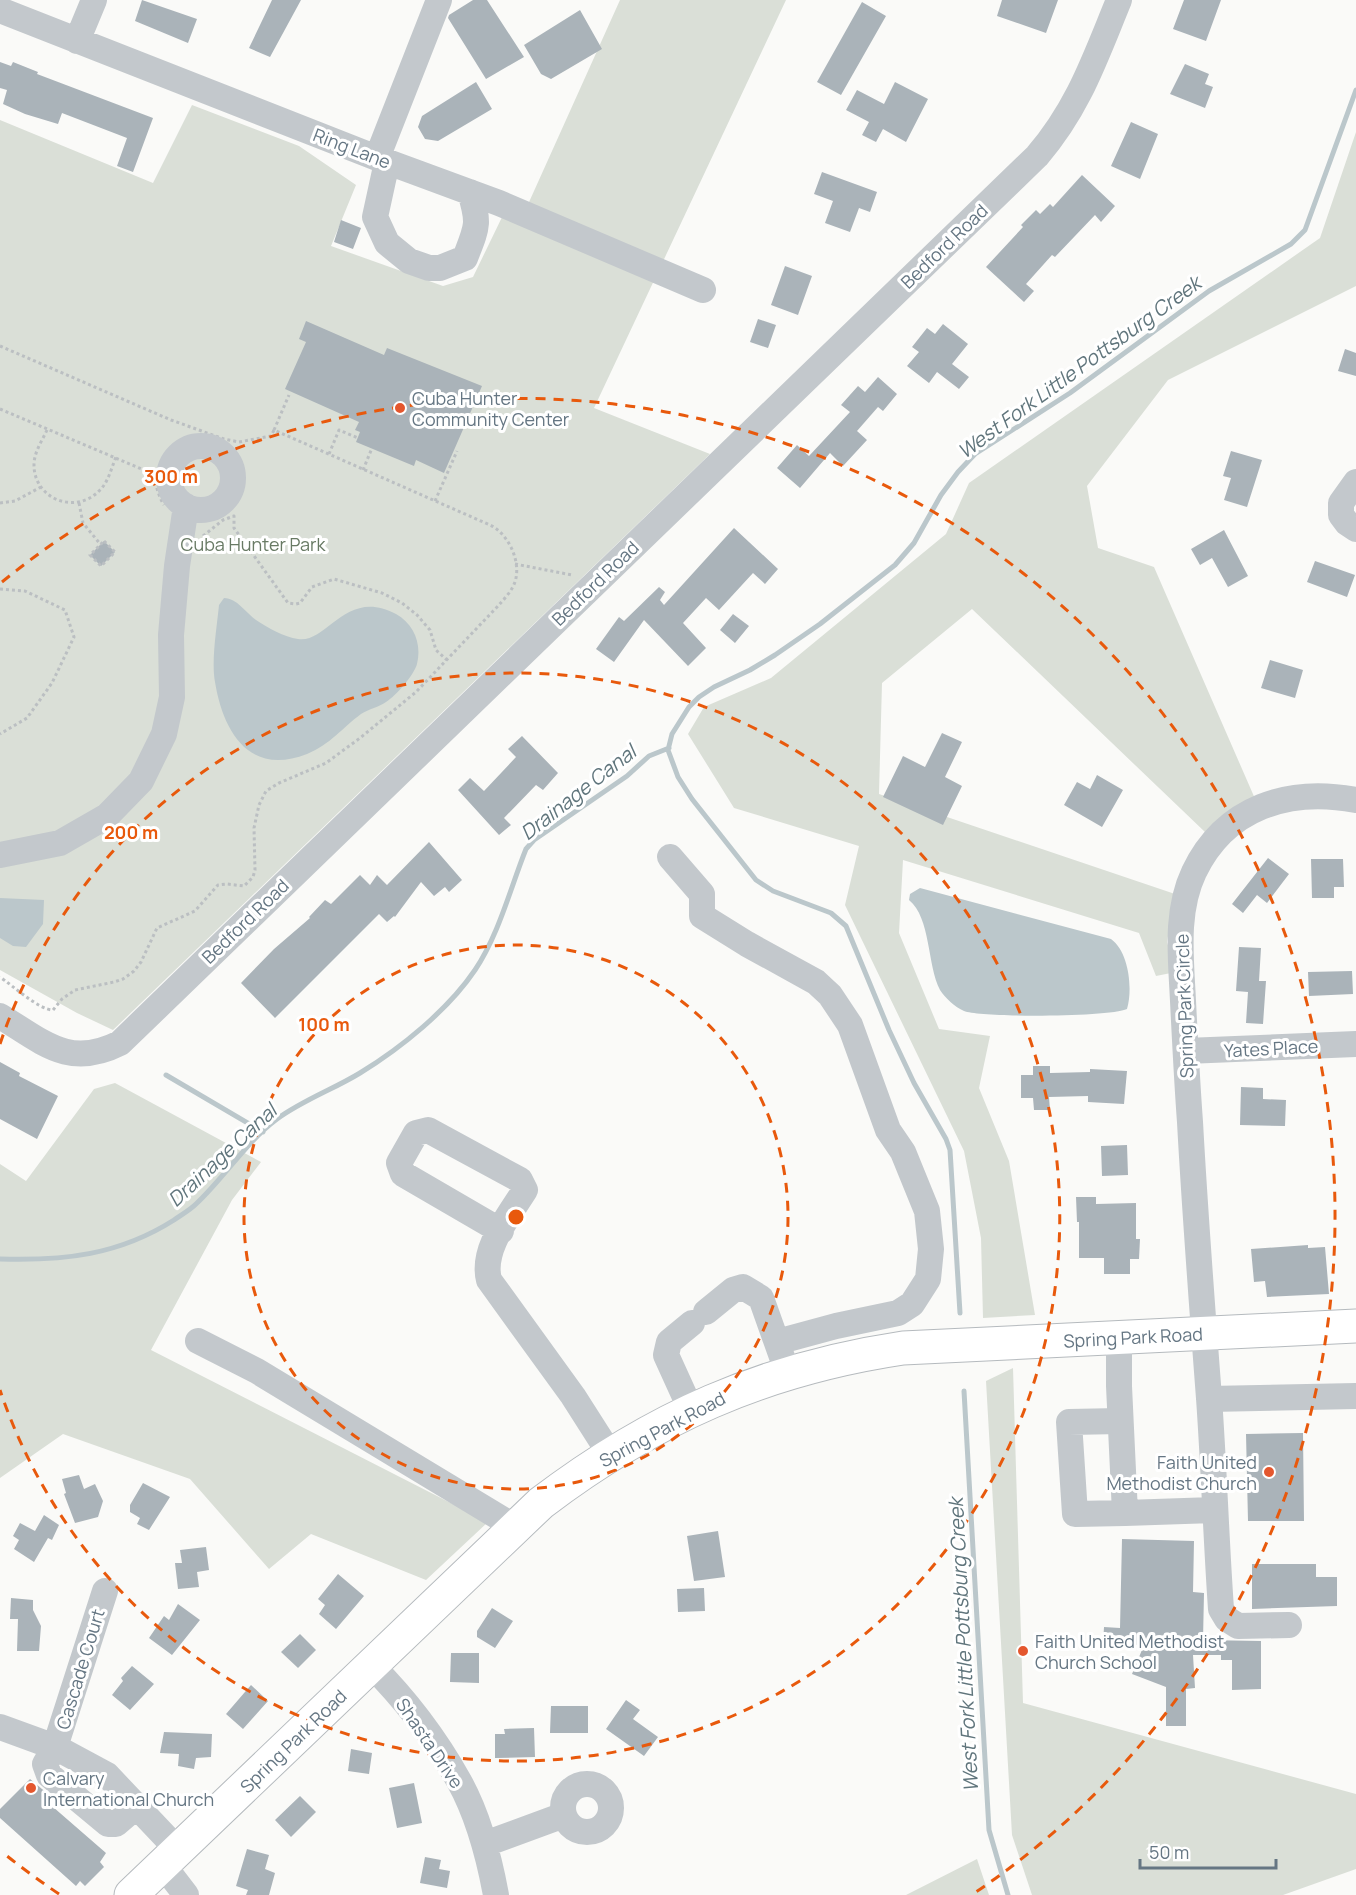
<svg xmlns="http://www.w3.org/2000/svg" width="1356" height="1895" viewBox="0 0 1356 1895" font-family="Manrope,sans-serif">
  <rect width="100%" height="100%" fill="#fafaf8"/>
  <path fill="#dadfd7" d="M 620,0 L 786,0 L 594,408 L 710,454 L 113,1030 L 77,1013 L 0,970 L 0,120 L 153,183 L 192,105 L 299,146 L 356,185 L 331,246 L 443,286 L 473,277 L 504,213 L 525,211 Z
    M 1356,132 L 1356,286 L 1168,380 L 1087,486 L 1098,548 L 1154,567 L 1256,801 L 1205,832 L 972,609 L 882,683 L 879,794 L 1175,894 L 1167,942 L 1176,972 L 1156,976 L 1139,933 L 903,860 L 899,933 L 939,1029 L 990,1036 L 979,1088 L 1009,1161 L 1035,1315 L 983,1318 L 981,1238 L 964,1151 L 845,905 L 859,846 L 734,808 L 688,734 L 704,707 L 771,678 L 946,534 L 969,483 L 1320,238 Z
    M 115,1083 L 261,1162 L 232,1200 L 151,1350 L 488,1522 L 426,1580 L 311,1534 L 269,1569 L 190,1479 L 63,1434 L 0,1478 L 0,1164 L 26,1181 L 94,1089 Z
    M 1013,1368 L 1023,1703 L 1356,1794 L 1356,1869 L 1283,1895 L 1032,1895 L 1012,1835 L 986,1381 Z
    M 977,1859 L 989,1895 L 906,1895 Z"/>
  <path fill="#bbc7cb" d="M 224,598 C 237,598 246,613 256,620 C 268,628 284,637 298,639 C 327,644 346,587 396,614 C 414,624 422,644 417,664 C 414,675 396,696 386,702 C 379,707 369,709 361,714 C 342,728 331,744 307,754 C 249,777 223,731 215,682 C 211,661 217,626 219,605 Z
    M 920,888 L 1111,939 C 1129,952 1133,989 1127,1009 C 1110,1017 981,1018 964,1011 C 955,1007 945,998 940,990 C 927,965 931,918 909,900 L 910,894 Z
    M 0,898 L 44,900 L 43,924 L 26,947 L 13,946 L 0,938 Z"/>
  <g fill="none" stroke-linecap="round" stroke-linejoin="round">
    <path stroke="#bbc7cb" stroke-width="5" d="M 166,1075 L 263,1132
      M 0,1259 C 64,1261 119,1255 174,1220 C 181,1215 190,1210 196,1204 C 224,1178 246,1142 277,1119 C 303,1100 334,1089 360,1073 C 401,1048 448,1010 475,970 C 499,934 510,889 526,849 L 534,840 L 627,776 L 649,756 L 669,748
      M 960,1313 L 950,1150 L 946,1139 L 914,1083 L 889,1030 L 846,926 L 831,913 L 773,891 L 756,880 L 692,799 L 678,777 L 668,750 L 672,734 L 689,707 L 699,697 L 714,687 L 750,670 L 775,655 L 820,624 L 895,565 L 914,543 L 941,495 L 958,472 L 975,454 L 1070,393 L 1209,291 L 1291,244 L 1305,230 L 1356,90
      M 964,1391 L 989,1830 L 1008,1895"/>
  </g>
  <path fill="#aab3b9" d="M 142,0 L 197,19 L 188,43 L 135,21 Z
    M 272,0 L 301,0 L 270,57 L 249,48 Z
    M 473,0 L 487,0 L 524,57 L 486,79 L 448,18 L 449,15 Z
    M 1002,0 L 1058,0 L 1046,33 L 997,16 Z
    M 1184,0 L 1221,0 L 1206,41 L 1173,29 Z
    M 862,2 L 886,16 L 841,95 L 817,82 Z
    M 580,10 L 602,49 L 551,79 L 541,74 L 524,45 Z
    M 0,62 L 11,66 L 13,62 L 38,72 L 37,74 L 153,118 L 133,172 L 117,166 L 127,138 L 62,113 L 58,124 L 25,114 L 3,104 L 7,90 L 0,88 Z
    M 1185,64 L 1209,74 L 1205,84 L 1213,87 L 1205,108 L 1170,94 Z
    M 476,82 L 492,109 L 438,141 L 425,139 L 418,127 L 422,116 Z
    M 895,82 L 928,99 L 906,142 L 883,129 L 876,142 L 862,135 L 869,122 L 846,110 L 857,90 L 884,104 Z
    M 1131,122 L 1158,134 L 1140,179 L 1111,166 Z
    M 822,172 L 877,192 L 870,212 L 859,208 L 850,232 L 825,223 L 833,201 L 814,194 Z
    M 1082,175 L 1115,206 L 1101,222 L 1095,215 L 1055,257 L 1052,255 L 1026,284 L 1034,291 L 1024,302 L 986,267 L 1023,227 L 1021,225 L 1036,210 L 1040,214 L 1050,204 L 1053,207 Z
    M 341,220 L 361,228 L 353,249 L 334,242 Z
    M 785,266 L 812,276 L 798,315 L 771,305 Z
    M 758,319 L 776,325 L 768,348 L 750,342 Z
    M 306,321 L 384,355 L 387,348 L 482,386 L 444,473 L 416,460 L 414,466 L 356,442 L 360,432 L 355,430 L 359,422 L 285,389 L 306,342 L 299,339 Z
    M 943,324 L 968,344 L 952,364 L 969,377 L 959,389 L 937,372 L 929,383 L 907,366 L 919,352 L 912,347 L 927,328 L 935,334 Z
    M 1345,349 L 1356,353 L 1356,376 L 1338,371 Z
    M 878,377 L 897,394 L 883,411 L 878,407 L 857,431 L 867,440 L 843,466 L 830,453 L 800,488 L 777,468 L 797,445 L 809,456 L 850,412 L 841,405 L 858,386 L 865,392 Z
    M 1231,451 L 1262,460 L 1247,507 L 1224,500 L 1231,478 L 1223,476 Z
    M 734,528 L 778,569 L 765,584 L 753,573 L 719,610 L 706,598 L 683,623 L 706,648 L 688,666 L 644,620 L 614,662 L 596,649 L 619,617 L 624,621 L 659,587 L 665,592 L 660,600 L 664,605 Z
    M 1224,530 L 1248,576 L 1228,587 L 1212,558 L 1200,565 L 1191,549 Z
    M 104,541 L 115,552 L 101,566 L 90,555 Z
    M 1315,561 L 1355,575 L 1347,597 L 1307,582 Z
    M 733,614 L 749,626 L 735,643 L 720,630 Z
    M 1270,660 L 1303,670 L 1295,698 L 1261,688 Z
    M 942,733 L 962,742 L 945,777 L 962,786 L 943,825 L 883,797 L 903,756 L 925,767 Z
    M 522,736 L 558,773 L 543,790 L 536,785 L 504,818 L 511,825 L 499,835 L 458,790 L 470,778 L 484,791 L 516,757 L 508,749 Z
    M 1097,775 L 1123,790 L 1102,827 L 1064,805 L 1077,782 L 1090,789 Z
    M 429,842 L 462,880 L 449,892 L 445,887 L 434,896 L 421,882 L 395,917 L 394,916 L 387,922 L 379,914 L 275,1018 L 241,983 L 274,949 L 310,918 L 309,917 L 325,900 L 331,904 L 360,875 L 370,885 L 377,875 L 387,885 Z
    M 1268,858 L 1289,874 L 1267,903 L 1257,895 L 1243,913 L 1232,904 Z
    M 1311,859 L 1343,859 L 1344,887 L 1334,887 L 1334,898 L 1312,898 Z
    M 1239,947 L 1261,948 L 1259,981 L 1266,981 L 1263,1024 L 1246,1023 L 1248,992 L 1236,991 Z
    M 1352,971 L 1353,994 L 1309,996 L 1308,972 Z
    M 0,1062 L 20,1073 L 19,1076 L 58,1096 L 37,1139 L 0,1119 Z
    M 1033,1066 L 1050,1066 L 1050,1073 L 1090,1072 L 1090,1069 L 1127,1071 L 1124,1104 L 1088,1102 L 1088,1096 L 1049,1097 L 1050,1110 L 1034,1110 L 1033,1098 L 1021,1098 L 1021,1075 L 1033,1075 Z
    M 1241,1087 L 1263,1088 L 1263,1099 L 1286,1100 L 1285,1126 L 1240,1125 Z
    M 1127,1145 L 1128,1175 L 1102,1176 L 1101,1146 Z
    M 1076,1197 L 1096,1197 L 1096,1204 L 1136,1203 L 1136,1239 L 1140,1239 L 1139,1259 L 1130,1259 L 1130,1274 L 1104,1274 L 1104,1258 L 1079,1258 L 1079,1222 L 1077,1222 Z
    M 1308,1245 L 1308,1248 L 1325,1247 L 1329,1294 L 1267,1297 L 1265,1281 L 1254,1282 L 1251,1249 Z
    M 1303,1433 L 1304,1521 L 1248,1521 L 1246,1434 Z
    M 79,1475 L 84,1489 L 95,1484 L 103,1501 L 98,1517 L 75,1523 L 64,1494 L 66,1493 L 62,1479 Z
    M 143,1483 L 170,1497 L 149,1530 L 137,1524 L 140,1518 L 130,1512 L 130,1505 Z
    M 44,1515 L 59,1525 L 52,1540 L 48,1538 L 34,1562 L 14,1549 L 19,1540 L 13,1536 L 20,1523 L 35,1531 Z
    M 718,1531 L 725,1577 L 694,1581 L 687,1536 Z
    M 1122,1539 L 1194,1541 L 1193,1592 L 1204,1593 L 1203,1640 L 1261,1641 L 1261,1689 L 1232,1690 L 1232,1660 L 1221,1660 L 1221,1655 L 1193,1655 L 1195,1688 L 1186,1689 L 1186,1726 L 1166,1726 L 1166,1687 L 1132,1674 L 1144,1645 L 1103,1644 L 1104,1627 L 1120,1628 Z
    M 206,1547 L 209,1570 L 197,1572 L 199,1587 L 178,1589 L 175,1563 L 182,1563 L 180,1550 Z
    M 1252,1564 L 1316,1564 L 1316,1577 L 1337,1577 L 1337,1606 L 1252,1609 Z
    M 338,1574 L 364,1596 L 336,1629 L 319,1614 L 325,1605 L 318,1599 Z
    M 704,1588 L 705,1611 L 678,1612 L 677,1589 Z
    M 11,1598 L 33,1600 L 33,1610 L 41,1626 L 39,1651 L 17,1651 L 18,1619 L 10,1619 Z
    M 178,1604 L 200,1620 L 172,1655 L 149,1638 L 164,1616 L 169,1620 Z
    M 492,1608 L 513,1621 L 495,1648 L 477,1637 L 477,1631 Z
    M 300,1634 L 316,1650 L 298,1668 L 281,1652 Z
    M 451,1653 L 479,1653 L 479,1683 L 450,1682 Z
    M 132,1666 L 154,1684 L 130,1710 L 112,1695 L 123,1681 L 121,1678 Z
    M 251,1685 L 268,1701 L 243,1729 L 226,1714 Z
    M 626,1700 L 640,1710 L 633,1719 L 658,1737 L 644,1756 L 606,1729 Z
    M 551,1706 L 588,1706 L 588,1733 L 550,1733 Z
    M 534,1728 L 535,1757 L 495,1758 L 495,1734 L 505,1734 L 504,1729 Z
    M 164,1732 L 212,1734 L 211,1757 L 196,1758 L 194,1769 L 178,1766 L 179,1754 L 160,1753 Z
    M 351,1749 L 372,1753 L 369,1774 L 348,1771 Z
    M 30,1779 L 48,1794 L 45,1800 L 106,1853 L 100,1862 L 104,1867 L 85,1886 L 80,1881 L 76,1886 L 0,1818 L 0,1809 Z
    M 414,1783 L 422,1823 L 397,1828 L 389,1788 Z
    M 300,1796 L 316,1812 L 291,1837 L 275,1820 Z
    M 247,1849 L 269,1855 L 265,1869 L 275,1873 L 269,1895 L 246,1895 L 248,1890 L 236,1886 Z
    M 425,1857 L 441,1860 L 439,1869 L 450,1871 L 447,1888 L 420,1883 Z"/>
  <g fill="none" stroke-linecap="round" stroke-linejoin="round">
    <defs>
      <path id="major" d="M 131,1895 L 541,1503 C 653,1418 763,1369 903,1348 L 1356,1326"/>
    </defs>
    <use href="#major" stroke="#b5babe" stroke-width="35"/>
    <path stroke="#bbbfc2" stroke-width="3" stroke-dasharray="3 3" stroke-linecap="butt" d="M 0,346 L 171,420 L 224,439 L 239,442 L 271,436 L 274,430 L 490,525 C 507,533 520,558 516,578 C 514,589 505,598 498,606 L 416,692 L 360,738 L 326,763 L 279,783 L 266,791 L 259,805 L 254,828 L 255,870 L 253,877 L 244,886 L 227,884 L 218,885 L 195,911 L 157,928 L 141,962 L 134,971 L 123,979 L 114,982 L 75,990 L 62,999 L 53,1010 C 39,1010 12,985 0,977
      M 0,409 L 151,473 C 156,481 157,494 164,505
      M 47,430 C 42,441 34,452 34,465 C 34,499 75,515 99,491 C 108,483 111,469 116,457
      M 274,430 L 289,395
      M 329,454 L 339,430 L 358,438
      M 363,470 L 372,448
      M 435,501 L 457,451
      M 0,503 L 15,501 L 41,487
      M 79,503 L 83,523 L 101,545
      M 203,536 L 223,520 L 234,516 L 234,528 L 288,603 L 296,604 L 300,603 L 312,587 L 334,579 L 382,593 L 402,603 L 417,615 L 430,630 L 436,650 L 447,660
      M 104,541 L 115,552 L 101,566 L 90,555 Z
      M 515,564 L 572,575
      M 0,589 L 25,591 L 65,610 L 74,637 L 52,683 L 27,718 L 0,734"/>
    <path stroke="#c3c8cc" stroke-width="26" d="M 0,10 L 377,158 L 499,203 L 703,290
      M 77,41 L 94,0
      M 377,158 L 439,0
      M 387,162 L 375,217 L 387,243 L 409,261 L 429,268 L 440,268 L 465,258 C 477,227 480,224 470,192
      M169 478a32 32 0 1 1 64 0a32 32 0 1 1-64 0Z
      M 1356,482 L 1341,503 L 1341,515 L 1347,523 L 1356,529
      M 0,855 L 60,843 L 107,816 L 141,781 L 164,734 L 172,697 L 171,635 L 177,566 L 186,506
      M 670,857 L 702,894 L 702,916 L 747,944 L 816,982 L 830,995 L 850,1025 L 888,1130 L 903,1152 L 927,1211 L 931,1249 L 928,1279 L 912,1304 L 898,1313 L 836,1326 L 777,1342
      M 0,1016 C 43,1042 69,1069 120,1043 L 1037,156 C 1079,107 1095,58 1119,0
      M 1186,1051 L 1356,1044
      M 501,1231 L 403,1174 L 399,1163 L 416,1133 L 428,1130 L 520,1180 L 525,1190 C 509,1216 481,1249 489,1280 L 573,1396 L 610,1454
      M 706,1312 L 733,1290 L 743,1287 L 761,1298 L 782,1357
      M 1119,1337 L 1119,1386 L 1125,1513 L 1214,1510
      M 198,1341 L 257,1371 L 515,1527
      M 1209,1399 L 1356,1396
      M 691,1410 L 666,1355 L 669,1342 L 692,1323
      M 1120,1421 L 1069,1422 L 1075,1514 L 1125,1513
      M 105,1591 L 55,1747 L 45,1764 L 49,1775 L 108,1824 L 116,1824 L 137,1806
      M 1289,1625 L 1238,1626 L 1227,1619 L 1221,1609 C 1216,1538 1214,1468 1209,1398 C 1202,1306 1195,1214 1190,1122 C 1187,1082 1185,1041 1183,1001 C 1181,958 1175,912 1194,872 C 1225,807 1289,787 1356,800
      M 372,1666 C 405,1699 436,1740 459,1781 C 478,1815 489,1857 496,1895
      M 0,1727 L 55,1747 L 107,1775 L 178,1850
      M563 1808a24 24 0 1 1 48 0a24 24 0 1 1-48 0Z
      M 485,1844 L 564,1815
      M 163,1865 L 186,1895"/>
    <use href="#major" stroke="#fff" stroke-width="33"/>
  </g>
  <g fill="none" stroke="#e8590c" stroke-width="3" stroke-dasharray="10 8">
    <circle cx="516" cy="1217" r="272"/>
    <path d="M0 1044A544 544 0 1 1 0 1390"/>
    <path d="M59 1894A817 817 0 0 1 2 1852M2 582A817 817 0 1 1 973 1894"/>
  </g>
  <g fill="#e4572e" stroke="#fff" stroke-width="2">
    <circle cx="400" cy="408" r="6"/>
    <circle cx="1269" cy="1472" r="6"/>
    <circle cx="1023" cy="1651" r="6"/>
    <circle cx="31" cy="1788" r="6"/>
  </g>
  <g text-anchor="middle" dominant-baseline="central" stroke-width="6" stroke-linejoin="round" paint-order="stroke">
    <g font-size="18" fill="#657683" stroke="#fff">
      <text transform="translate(352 148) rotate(21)">Ring Lane</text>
      <text transform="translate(944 246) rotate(-44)">Bedford Road</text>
      <text transform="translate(595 583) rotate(-44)">Bedford Road</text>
      <text transform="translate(245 921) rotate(-44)">Bedford Road</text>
      <text transform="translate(1184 1006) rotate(-92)">Spring Park Circle</text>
      <text transform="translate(1271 1048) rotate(-3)">Yates Place</text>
      <text transform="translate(1133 1337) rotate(-3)">Spring Park Road</text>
      <text transform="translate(662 1429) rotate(-28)">Spring Park Road</text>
      <text transform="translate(80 1669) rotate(-73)">Cascade Court</text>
      <text transform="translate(293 1741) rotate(-44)">Spring Park Road</text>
      <text transform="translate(430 1743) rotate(56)">Shasta Drive</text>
    </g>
    <g font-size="18" fill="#657683" stroke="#fff" text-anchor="start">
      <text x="412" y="398">Cuba Hunter<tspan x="412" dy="21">Community Center</tspan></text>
      <text x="1257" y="1462" text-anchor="end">Faith United<tspan x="1257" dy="21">Methodist Church</tspan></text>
      <text x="1035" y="1641">Faith United Methodist<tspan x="1035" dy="21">Church School</tspan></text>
      <text x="43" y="1778">Calvary<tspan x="43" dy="21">International Church</tspan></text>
    </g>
    <g font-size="18" fill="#687a64" stroke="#fff">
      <text x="253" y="544">Cuba Hunter Park</text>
    </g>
    <g font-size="20" font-style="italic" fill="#60757c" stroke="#fff">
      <text transform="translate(1079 367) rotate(-36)">West Fork Little Pottsburg Creek</text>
      <text transform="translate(578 792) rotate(-38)">Drainage Canal</text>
      <text transform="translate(222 1155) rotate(-43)">Drainage Canal</text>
      <text transform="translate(963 1645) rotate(-93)">West Fork Little Pottsburg Creek</text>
    </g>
  </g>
  <circle cx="516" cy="1217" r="9" fill="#e8590c" stroke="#fff" stroke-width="3"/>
  <g font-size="18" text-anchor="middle" font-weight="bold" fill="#e8590c" stroke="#fff" stroke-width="6" stroke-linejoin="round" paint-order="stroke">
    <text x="171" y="483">300 m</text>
    <text x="131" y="839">200 m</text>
    <text x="324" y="1031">100 m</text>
  </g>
  <path d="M1140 1859v9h136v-9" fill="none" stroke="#657683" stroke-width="3"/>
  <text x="1149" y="1859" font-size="18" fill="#657683" stroke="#ffffff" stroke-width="4.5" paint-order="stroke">50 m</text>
</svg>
